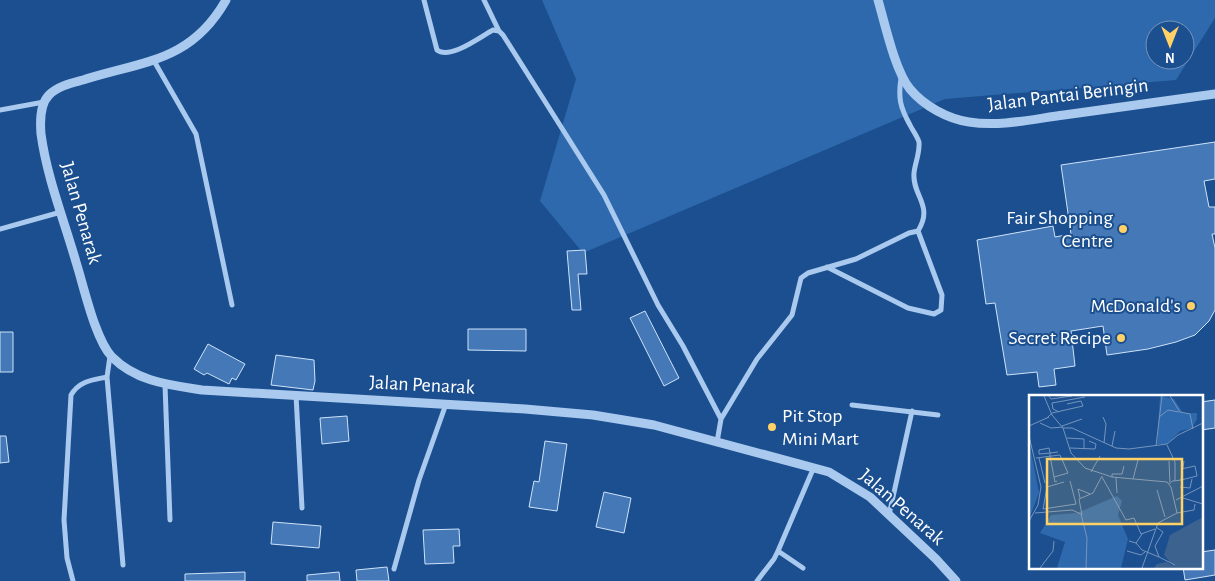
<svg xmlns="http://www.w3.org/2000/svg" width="1215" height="581" viewBox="0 0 1215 581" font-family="'Alegreya Sans',sans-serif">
  <rect width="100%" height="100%" fill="#1b4f8f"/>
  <path fill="#2e69ad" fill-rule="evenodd" d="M 542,0 L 1215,0 L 1215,18 L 1176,80 L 945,99 L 583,253 L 540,201 L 576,79 ZM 1155,30 L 1185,30 L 1185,60 L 1155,60 Z"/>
  <path fill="#4478b7" stroke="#cfe3fa" d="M 1215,142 L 1215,179 L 1204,181 L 1209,207 L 1215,207 L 1215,234 L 1212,234 L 1215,248 L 1215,310 L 1209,321 L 1195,335 L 1176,342 L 1148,349 L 1107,355 L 1103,326 L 1071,331 L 1075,366 L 1054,369 L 1056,385 L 1039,387 L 1037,372 L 1007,375 L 995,303 L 986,304 L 977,240 L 1053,226 L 1055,237 L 1071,234 L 1061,165 Z
    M 585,250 L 587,274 L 578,274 L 581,310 L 572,310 L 567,251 Z
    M 645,311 L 679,378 L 664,386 L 630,318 Z
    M 468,329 L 526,329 L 526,351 L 468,350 Z
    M 0,332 L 13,332 L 13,372 L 0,372 Z
    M 208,344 L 245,364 L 236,380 L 232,378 L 229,384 L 207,373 L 204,375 L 194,369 Z
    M 276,355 L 314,360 L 315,381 L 313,390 L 271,385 Z
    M 1215,400 L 1215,428 L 1201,430 L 1201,402 Z
    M 347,416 L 349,441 L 322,444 L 320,418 Z
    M 0,436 L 6,436 L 9,462 L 0,463 Z
    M 545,441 L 567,444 L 557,511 L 529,507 L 534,481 L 539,482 Z
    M 604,492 L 631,498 L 624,533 L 596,527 Z
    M 273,522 L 321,526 L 319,548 L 271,544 Z
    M 459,529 L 460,546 L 453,546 L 454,563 L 425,564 L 423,530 Z
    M 1215,550 L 1215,575 L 1185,580 L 1183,567 L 1201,567 L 1201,552 Z
    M 387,567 L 389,581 L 357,581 L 356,570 Z
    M 245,572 L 245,581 L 185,581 L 185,574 Z
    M 339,572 L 340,581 L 307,581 L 307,575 Z"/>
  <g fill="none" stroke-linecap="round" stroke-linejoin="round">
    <path stroke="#a9c9ee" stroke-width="5" d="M 424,0 L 437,50 C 450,60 480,37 493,30 L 499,31 L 503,35 L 604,195 L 658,305 L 683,346 L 721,419
      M 484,0 L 499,31
      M 154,61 L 196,134 L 232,305
      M 0,110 L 44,102
      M 0,229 L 61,212
      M 827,267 L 908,308 L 934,314 L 941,310 L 942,295 L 918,231
      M 110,356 L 107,377 L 123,565
      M 165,385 L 170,520
      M 296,395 L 302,508
      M 852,405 L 938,415
      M 717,442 L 721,419 L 757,359 L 792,315 L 801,278 L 808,273 L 856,259 L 909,233 L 918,231 C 934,205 912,196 914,173 C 915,163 920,153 919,142 C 917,136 913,131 910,125 C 900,107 898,98 901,78
      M 889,515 L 912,411
      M 778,551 L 803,568
      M 394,569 L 419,480 L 446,404
      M 73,581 L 67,558 L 64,520 L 71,395 C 79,381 92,380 107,377
      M 757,581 L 774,559 L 778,551 L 814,467"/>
    <path stroke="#a9c9ee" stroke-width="9" d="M 226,0 C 191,62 143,61 83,80 C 72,83 58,86 49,95 C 40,104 40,122 41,134 C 47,178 64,220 76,262 C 84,287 95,339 112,357 C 137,382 170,385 202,390 L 525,409 L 593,415 L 654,425 L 829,472 L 870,497 L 936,559 L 956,581
      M 878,0 C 885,24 895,71 910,89 C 924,106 948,119 969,122 C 1000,127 1033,119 1064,115 C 1114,108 1165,101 1215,94"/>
  </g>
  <g fill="#ffd166" stroke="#1b4f8f" stroke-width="2">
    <circle cx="1123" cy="229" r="5"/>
    <circle cx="1191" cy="306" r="5"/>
    <circle cx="1121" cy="338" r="5"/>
    <circle cx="772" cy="427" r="5"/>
  </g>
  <g text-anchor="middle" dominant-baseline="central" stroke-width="4" stroke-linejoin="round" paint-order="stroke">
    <g font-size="20" fill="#fff" stroke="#1b4f8f">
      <text transform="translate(1068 95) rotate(-7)">Jalan Pantai Beringin</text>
      <text transform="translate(81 213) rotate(74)">Jalan Penarak</text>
      <text transform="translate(422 385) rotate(3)">Jalan Penarak</text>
      <text transform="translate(902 507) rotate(41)">Jalan Penarak</text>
    </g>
    <g font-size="20" fill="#fff" stroke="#1b4f8f" text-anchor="end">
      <text x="1113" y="218">Fair Shopping<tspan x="1113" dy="23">Centre</tspan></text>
      <text x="1181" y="306">McDonald's</text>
      <text x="1111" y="338">Secret Recipe</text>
      <text x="782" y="416" text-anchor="start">Pit Stop<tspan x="782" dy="23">Mini Mart</tspan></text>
    </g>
  </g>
  <g transform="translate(1029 395)">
    <rect width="174" height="174" fill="#1b4f8f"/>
    <path d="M 131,1 L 145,4 L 154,18 L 168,18 L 168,24 L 163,33 L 151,36 L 138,49 L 128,49 ZM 0,46 L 10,98 L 0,124 ZM 88,101 L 93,106 L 89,120 L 99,144 L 92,173 L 28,173 L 36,147 L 11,138 L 22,120 L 48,118 Z" fill="#2e69ad"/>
    <path d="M 174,122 L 174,173 L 125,173 L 128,169 L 138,167 L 145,172 L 135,160 L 141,140 Z" fill="#3c6290"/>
    <path fill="none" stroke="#7695bc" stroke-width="1" d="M 15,1 L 23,20M 20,1 L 22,4 L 43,1M 141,1 L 151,17 L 161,19 L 164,34M 30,17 L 24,14 L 23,8 L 56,2M 23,20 L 34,33 L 42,58 L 56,73 L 83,82 L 138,87 L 142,92 L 148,118M 74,22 L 77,29 L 75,48M 130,22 L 139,15 L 150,17M 18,23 L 23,18 L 54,11 L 52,6 L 38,9M 11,28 L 22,33 L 34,32M 0,31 L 20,22M 33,31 L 53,24M 34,33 L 43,33 L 87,53 L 100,54 L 138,49 L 149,40 L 174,28M 0,41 L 12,92 L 9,110 L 0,126M 38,43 L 55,44 L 55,54M 138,50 L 146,67 L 146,85 L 142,87M 83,51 L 86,36M 127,51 L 133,1M 41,53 L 66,54 L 67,49 L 60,46M 7,63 L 31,60 L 39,78 L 25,82M 10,63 L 16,88M 140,66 L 141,89M 152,74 L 166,71 L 168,81 L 152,85M 62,77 L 71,61M 73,82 L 97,125 L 105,123 L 112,139 L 126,134M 83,82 L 83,79 L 93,79 L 95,71M 87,83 L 88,98M 104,84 L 109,65M 28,86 L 26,87 L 25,82 L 21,61 L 21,58 L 20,53 L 10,55 L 10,59 L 21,58 L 29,57M 145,86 L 152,85 L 155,66M 35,87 L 18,92 L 14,114 L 47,109 L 41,86M 151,92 L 161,93 L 163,84M 128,95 L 136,122M 51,103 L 49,94 L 61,99M 154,103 L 174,109M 147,105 L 174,91M 6,118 L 43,115 L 52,119 L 58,143 L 57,173M 53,120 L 50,104 L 64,98 L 73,81M 100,146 L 107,148 L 113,139M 107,148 L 113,155 L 130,162 L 126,151 L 134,137 L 127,132M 98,156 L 112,160 L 116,157M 130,162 L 146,170M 11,173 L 24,156 L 25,146M 113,173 L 129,128 L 148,118 L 165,115 L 166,109"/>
    <path fill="#ffd166" fill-opacity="0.15" stroke="#ffd166" stroke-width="2.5" d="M 18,64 L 153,64 L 153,129 L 18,129 Z"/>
    <rect width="174" height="174" fill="none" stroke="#fff" stroke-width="2.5"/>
  </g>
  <g transform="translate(1170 45) rotate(180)"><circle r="24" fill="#1b4f8f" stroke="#7695bc"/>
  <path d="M0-4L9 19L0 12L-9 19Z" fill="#ffd166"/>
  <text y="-8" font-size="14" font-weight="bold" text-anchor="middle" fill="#ffffff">N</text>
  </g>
</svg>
